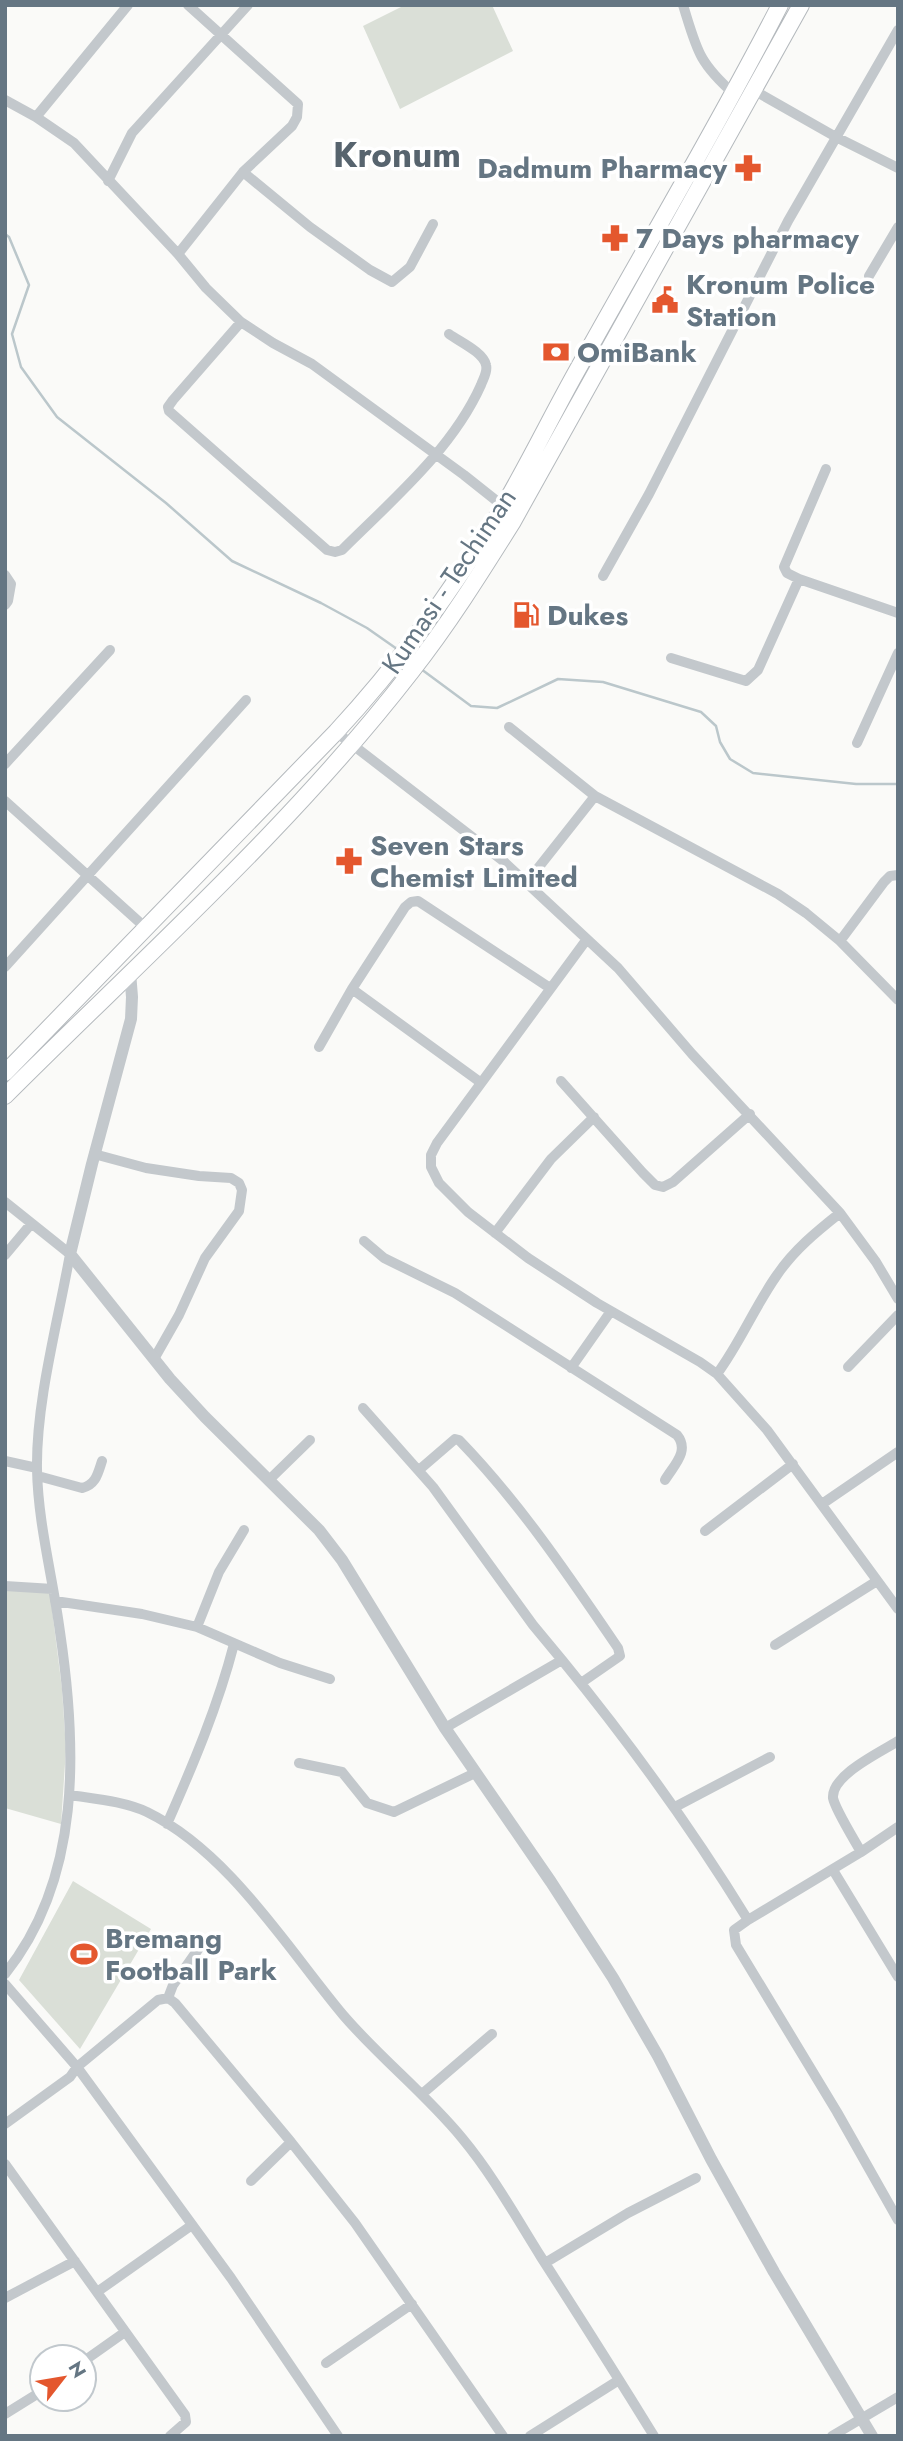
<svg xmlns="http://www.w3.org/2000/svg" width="903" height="2441" viewBox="0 0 903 2441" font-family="Jost,sans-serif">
  <rect width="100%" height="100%" fill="#fafaf8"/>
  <path fill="#dadfd7" d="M 405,5 L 492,5 L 513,51 L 400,109 L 363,26 Z
    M 5,1587 L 50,1593 L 62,1689 L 66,1749 L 61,1824 L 5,1808 Z
    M 73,1881 L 151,1929 L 80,2049 L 19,1980 Z"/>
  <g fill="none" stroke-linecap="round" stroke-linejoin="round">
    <path stroke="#bbc7cb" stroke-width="2.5" d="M 5,234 L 9,237 L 29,285 L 12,334 L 21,367 L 57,417 L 166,503 L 232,561 L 321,603 L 367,628 L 397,649
      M 421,669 L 471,706 L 497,708 L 558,679 L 603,682 L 701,712 L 716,726 L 720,742 L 730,759 L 753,773 L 856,784 L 898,784"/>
    <defs>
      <path id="trunk" d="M 5,1073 L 336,732 C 398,665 456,585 503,507 C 530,461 553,413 579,367 C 646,246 717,128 780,5
        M 5,1096 C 143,958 291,827 411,672 C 448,625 480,574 512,523 L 801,5"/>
    </defs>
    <use href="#trunk" stroke="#b4b9bd" stroke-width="18"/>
    <path stroke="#c3c8cc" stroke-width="10" d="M 683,5 C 697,50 698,62 734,94
      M 755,91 L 836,137 L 898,168
      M 5,100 L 36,117 L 74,143 L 178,254 L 206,288 L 241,322 L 273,343 L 312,364 L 464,475 L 503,506
      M 36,117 L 128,5
      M 243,172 L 310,227 L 370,270 L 392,282 L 410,267 L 433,224
      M 108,181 L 132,133 L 248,5
      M 178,254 L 243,172 L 292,126 L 297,117 L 298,104 L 188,5
      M 869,276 L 898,227
      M 241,322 L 173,400 L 168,407 L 169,411 L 327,550 L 335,552 L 342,550 C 391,501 452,450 481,385 C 483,379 488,372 486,365 C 483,352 460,342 449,334
      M 826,469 L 784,567 L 787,573 L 799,579 L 898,613
      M 5,575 L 11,584 L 8,601 L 5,605
      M 603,576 L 649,494 L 788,221 L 898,30
      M 671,658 L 746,681 L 758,670 L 799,579
      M 509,727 L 595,796
      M 336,732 L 502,860 L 618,968 L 692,1054 L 840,1213 L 876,1262 L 898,1299
      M 857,743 L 898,653
      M 5,764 L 110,650
      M 5,801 L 147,929
      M 527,882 L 595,796 L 778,894 L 806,913 L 840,941 L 898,1000
      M 587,939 L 437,1143 L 431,1155 L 431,1167 L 439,1183 L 468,1212 L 528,1258 L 597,1303 L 700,1362 L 717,1374 L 767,1430 L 898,1609
      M 840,941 L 884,882 L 890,876 L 898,875
      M 5,967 L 246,700
      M 352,989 L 480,1082
      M 319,1047 L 352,989 L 405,907 L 411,902 L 418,901 L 550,988
      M 561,1081 L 643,1173 L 655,1185 L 663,1187 L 673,1182 L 750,1114
      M 94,1154 L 146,1168 L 199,1176 L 231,1178 L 239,1183 L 242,1190 L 239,1211 L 205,1258 L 179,1315 L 154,1359
      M 5,1202 L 70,1254 C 58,1322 36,1401 37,1469 C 38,1524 53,1578 60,1632 C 77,1747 82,1878 5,1974
      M 495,1233 L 551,1159 L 594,1117
      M 364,1241 L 384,1258 L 455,1293 L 677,1435 C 690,1451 674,1465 665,1480
      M 5,1255 L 31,1224
      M 848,1367 L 898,1315
      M 571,1368 L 611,1311
      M 717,1374 C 740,1343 755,1306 777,1275 C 794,1250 816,1232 840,1213
      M 363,1408 L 433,1487 L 533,1625 L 562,1660
      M 5,1461 L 37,1468
      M 419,1470 L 455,1439 L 459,1440 C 520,1503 569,1576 618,1648 L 620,1656 L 581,1683
      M 38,1476 L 82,1488 C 96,1485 98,1473 102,1461
      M 270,1479 L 310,1440
      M 822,1504 L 898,1452
      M 705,1531 L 793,1464
      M 5,1586 L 53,1589
      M 55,1601 L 142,1614 L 197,1627 L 280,1663 L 330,1679
      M 197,1627 L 219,1572 L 244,1530
      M 775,1645 L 877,1581
      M 445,1728 L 562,1660 C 630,1743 692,1829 748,1920
      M 898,1741 C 881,1752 831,1775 833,1798 C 835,1809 855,1841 861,1852 L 748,1920 L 734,1930 L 736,1945 L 837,2112 L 898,2220
      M 299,1763 L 342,1772 L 367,1803 L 394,1812 L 475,1773
      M 70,1795 C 95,1799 123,1801 147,1812 C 229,1852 287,1948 344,2016 C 381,2059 426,2094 462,2138 C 492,2174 516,2217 541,2257 C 579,2316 617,2376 654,2436
      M 675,1807 L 770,1757
      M 167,1824 C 193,1765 218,1706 234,1644
      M 861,1852 L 898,1827
      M 833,1870 L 898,1977
      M 5,1984 L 77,2067 L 231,2278 L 338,2436
      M 168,1998 L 173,1985 L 204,1941
      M 422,2094 L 492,2034
      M 5,2124 L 70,2077 L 77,2067 L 158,2000 L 168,1998 L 175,2003 L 291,2142 L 355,2223 L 503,2436
      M 5,2164 L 185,2415 L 186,2422 L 170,2436
      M 251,2181 L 291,2142
      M 545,2263 L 628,2213 L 696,2178
      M 97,2292 L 192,2225
      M 5,2298 L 75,2261
      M 84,2361 L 125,2332
      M 326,2363 L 412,2304
      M 5,2414 L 42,2391
      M 530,2436 L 619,2380
      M 832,2436 L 898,2397"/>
    <path stroke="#c3c8cc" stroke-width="12" d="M 130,972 L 132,997 L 131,1019 L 92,1164 L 70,1254 L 170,1379 L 205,1417 L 319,1530 L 342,1560 L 445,1728 L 551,1882 L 613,1978 L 658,2056 L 711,2159 L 774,2272 L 872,2436"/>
    <use href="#trunk" stroke="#fff" stroke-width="16"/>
  </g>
  <defs>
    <symbol id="pharmacy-bare" viewBox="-9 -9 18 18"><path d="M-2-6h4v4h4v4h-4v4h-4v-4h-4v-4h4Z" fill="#e4572e" stroke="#fff" stroke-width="2.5" paint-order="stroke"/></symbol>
    <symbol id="civic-bare" viewBox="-9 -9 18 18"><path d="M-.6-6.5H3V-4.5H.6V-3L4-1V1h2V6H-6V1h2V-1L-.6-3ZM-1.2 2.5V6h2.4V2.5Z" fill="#e4572e" stroke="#fff" stroke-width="2.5" paint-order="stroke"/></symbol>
    <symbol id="bank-bare" viewBox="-9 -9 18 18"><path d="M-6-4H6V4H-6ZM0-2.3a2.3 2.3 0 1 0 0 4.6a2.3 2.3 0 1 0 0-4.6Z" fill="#e4572e" stroke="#fff" stroke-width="2.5" paint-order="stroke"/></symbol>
    <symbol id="fuel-bare" viewBox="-9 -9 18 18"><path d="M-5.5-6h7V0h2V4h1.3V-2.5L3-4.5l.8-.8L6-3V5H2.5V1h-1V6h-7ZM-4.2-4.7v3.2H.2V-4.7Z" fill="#e4572e" stroke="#fff" stroke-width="2.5" paint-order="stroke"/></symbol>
    <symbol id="stadium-bare" viewBox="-9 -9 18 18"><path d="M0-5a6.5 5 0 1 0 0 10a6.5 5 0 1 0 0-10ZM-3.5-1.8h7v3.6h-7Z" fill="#e4572e" stroke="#fff" stroke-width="2.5" paint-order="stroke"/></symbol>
  </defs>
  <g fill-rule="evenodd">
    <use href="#pharmacy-bare" x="729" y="149" width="38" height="38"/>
    <use href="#pharmacy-bare" x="596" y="219" width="38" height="38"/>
    <use href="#civic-bare" x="646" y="281" width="38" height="38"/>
    <use href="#bank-bare" x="537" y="333" width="38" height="38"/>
    <use href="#fuel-bare" x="507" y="596" width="38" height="38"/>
    <use href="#pharmacy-bare" x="330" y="842" width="38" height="38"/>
    <use href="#stadium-bare" x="65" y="1935" width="38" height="38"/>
  </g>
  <g text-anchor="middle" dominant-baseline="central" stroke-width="7" stroke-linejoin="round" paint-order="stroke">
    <g font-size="28" font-weight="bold" fill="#657683" stroke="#fff" text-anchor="start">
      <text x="727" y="168" text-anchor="end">Dadmum Pharmacy</text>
      <text x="636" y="238">7 Days pharmacy</text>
      <text x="686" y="284">Kronum Police<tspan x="686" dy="32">Station</tspan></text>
      <text x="577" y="352">OmiBank</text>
      <text x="547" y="615">Dukes</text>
      <text x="370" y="845">Seven Stars<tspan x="370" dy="32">Chemist Limited</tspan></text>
      <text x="105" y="1938">Bremang<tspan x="105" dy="32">Football Park</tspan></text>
    </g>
    <g font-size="28" fill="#657683" stroke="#fff">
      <text transform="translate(449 581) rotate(-56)">Kumasi - Techiman</text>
    </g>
    <g font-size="35" font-weight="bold" fill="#57646e" stroke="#fff">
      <text x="397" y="155">Kronum</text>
    </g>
  </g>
  <rect width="903" height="2441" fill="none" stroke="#657683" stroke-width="14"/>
  <g transform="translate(63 2378) rotate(59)"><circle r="33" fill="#ffffff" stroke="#c1c8cd" stroke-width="2"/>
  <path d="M0-5L12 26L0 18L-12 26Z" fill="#e4572e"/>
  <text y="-10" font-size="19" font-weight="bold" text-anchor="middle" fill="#657683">N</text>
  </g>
</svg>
